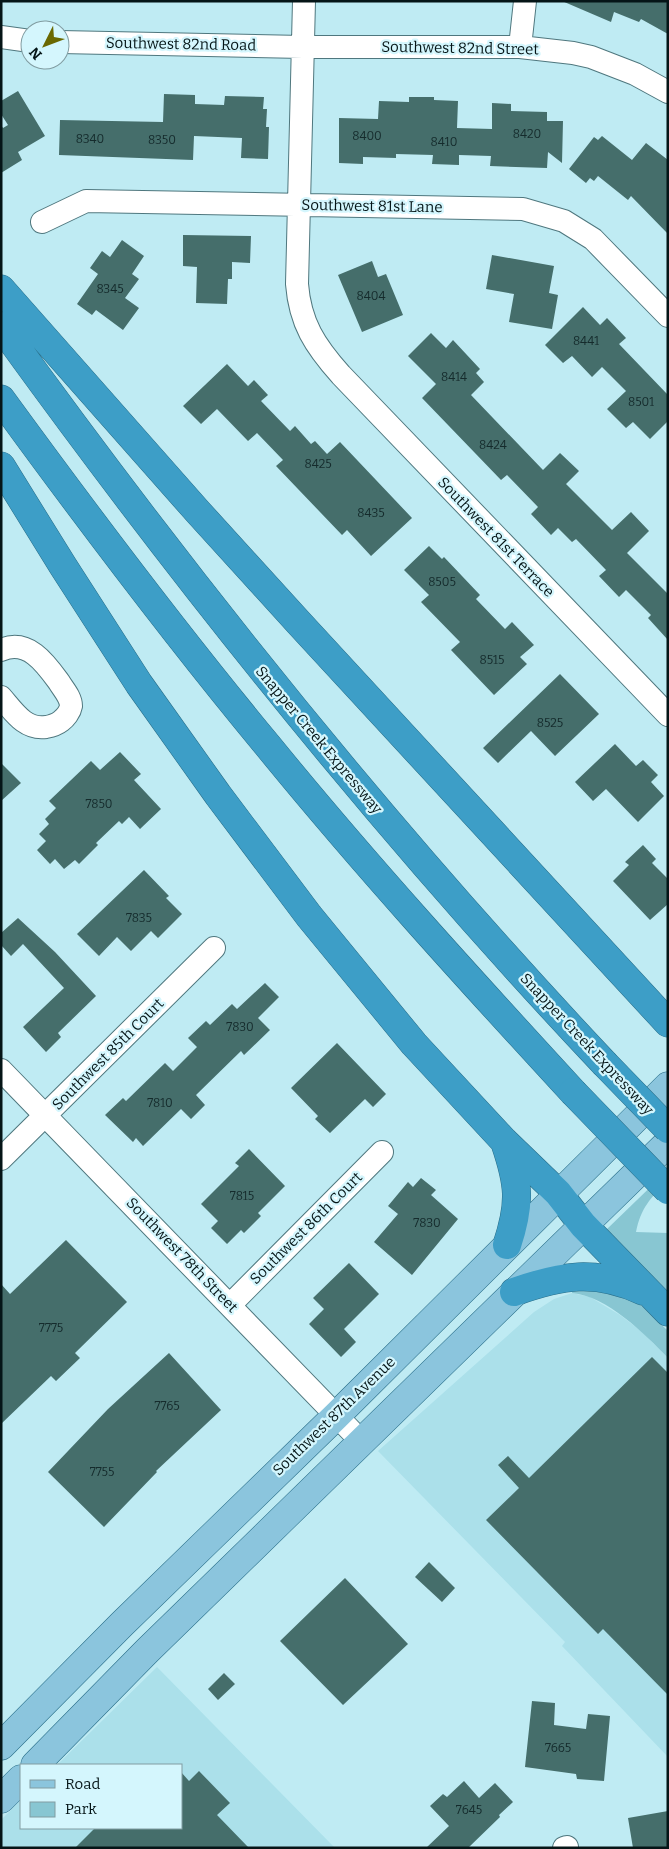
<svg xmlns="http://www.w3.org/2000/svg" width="669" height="1849" viewBox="0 0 669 1849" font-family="Bitter,serif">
  <rect width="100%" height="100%" fill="#bfebf3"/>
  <path fill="#abe0ea" d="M 572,1293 L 590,1297 L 620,1315 L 641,1331 L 668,1358 L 668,1757 L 562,1646 L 565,1642 L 378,1451 L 534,1312 L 554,1299 Z
    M 157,1667 L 335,1848 L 1,1848 L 1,1820 L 21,1800 L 21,1828 L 181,1828 L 181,1765 L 57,1765 Z"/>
  <path fill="#88c6d2" d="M 668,1170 L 668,1181 C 650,1198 641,1208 636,1232 L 668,1233 L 668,1296 L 606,1230 Z
    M 574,1282 L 635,1299 L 668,1331 L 668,1358 C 645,1334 607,1296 572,1293 Z"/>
  <path fill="#456e6b" d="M 562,1 L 668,1 L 668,34 L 641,19 L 639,22 L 614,12 L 611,22 Z
    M 18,91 L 45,136 L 18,152 L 22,160 L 1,173 L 1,125 L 3,128 L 8,125 L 1,114 L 1,101 Z
    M 164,94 L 195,95 L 195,104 L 224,105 L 225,96 L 264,97 L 263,109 L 267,109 L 266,127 L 269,127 L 268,159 L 241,158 L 242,138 L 194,136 L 193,160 L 59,155 L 60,120 L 163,122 Z
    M 409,97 L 434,97 L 434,100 L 458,101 L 457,128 L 492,129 L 492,103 L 511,104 L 511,111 L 547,112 L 547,121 L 563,121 L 562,163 L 548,152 L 547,168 L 490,166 L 491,156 L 459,155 L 459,165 L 432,164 L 433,155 L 396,154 L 396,158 L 363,157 L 363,164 L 339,163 L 339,118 L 378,119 L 379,101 L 409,102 Z
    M 602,136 L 632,160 L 646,143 L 668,160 L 668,234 L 631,196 L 628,200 L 598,176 L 594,181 L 590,178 L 586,183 L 569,169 L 594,137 L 598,140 Z
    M 183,235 L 251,236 L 250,263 L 232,262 L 232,279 L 228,279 L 227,304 L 196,303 L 197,267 L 183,266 Z
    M 122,240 L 144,256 L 132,274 L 139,279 L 125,298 L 139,308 L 123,330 L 96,310 L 92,315 L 77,304 L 98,274 L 90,268 L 102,251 L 110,257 Z
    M 492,255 L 554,266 L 549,293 L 558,295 L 552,329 L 509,322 L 514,294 L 486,289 Z
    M 372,261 L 378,277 L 386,274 L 403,315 L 362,332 L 338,275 Z
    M 583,307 L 600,325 L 607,318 L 626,338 L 619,344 L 668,395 L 668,421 L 650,439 L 633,422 L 626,428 L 607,409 L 626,391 L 602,367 L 592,377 L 572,356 L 563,363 L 545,345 Z
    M 431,333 L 446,348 L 453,340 L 480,369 L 476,373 L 484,382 L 471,395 L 543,470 L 560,453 L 579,471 L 566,484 L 612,530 L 631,512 L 649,531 L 627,553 L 668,594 L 668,640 L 648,618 L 651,615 L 626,590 L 619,597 L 599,576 L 606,570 L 576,539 L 572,542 L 558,528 L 551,535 L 531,514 L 538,507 L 507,475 L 501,480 L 422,398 L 436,384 L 408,356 Z
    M 227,364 L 248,386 L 254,380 L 268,395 L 261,401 L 290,431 L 295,426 L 311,444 L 315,441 L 327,454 L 340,442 L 412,518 L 371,556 L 347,530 L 342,535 L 276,466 L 283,460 L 257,433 L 248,441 L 217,409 L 201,424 L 183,406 Z
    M 429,546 L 442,559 L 444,557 L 480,595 L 476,599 L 505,629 L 512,622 L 534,645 L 520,657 L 527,664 L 494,695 L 451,650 L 460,642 L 421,602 L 429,595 L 404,570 Z
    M 560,674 L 599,714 L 555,756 L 531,731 L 498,763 L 483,748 Z
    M 615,744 L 636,766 L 643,760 L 658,775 L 651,782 L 664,796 L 638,822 L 606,789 L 593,801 L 575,782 Z
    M 120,752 L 141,774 L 134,780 L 161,809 L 140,829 L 129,817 L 122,824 L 119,821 L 96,843 L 98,845 L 79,864 L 75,860 L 64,869 L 55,859 L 50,864 L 37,850 L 46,841 L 39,834 L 49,824 L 45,819 L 56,808 L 49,801 L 91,761 L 100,770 Z
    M 1,763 L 21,783 L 1,801 Z
    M 643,845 L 656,859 L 652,863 L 668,879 L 668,904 L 650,920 L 613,881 L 629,865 L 625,862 Z
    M 144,870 L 169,896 L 166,898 L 182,914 L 158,938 L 151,931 L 131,951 L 117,937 L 99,956 L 77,934 Z
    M 18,918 L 55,952 L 96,996 L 58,1033 L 61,1037 L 46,1052 L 23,1027 L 64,988 L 23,944 L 11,956 L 1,945 L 1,933 Z
    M 265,983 L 279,997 L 258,1018 L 270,1030 L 244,1055 L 241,1051 L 196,1095 L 205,1105 L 191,1119 L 181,1109 L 143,1146 L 136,1138 L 133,1142 L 105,1115 L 123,1098 L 126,1101 L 165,1063 L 173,1071 L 197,1047 L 188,1038 L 206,1021 L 210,1025 L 232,1004 L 237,1009 Z
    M 337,1043 L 386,1094 L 373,1107 L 365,1099 L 330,1133 L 315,1119 L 318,1116 L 291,1088 Z
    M 249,1149 L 285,1186 L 258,1213 L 261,1216 L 244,1233 L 241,1230 L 227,1244 L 211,1228 L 218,1221 L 201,1204 L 239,1166 L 235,1163 Z
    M 421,1178 L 436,1190 L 431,1195 L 458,1219 L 412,1275 L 374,1242 L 398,1214 L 388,1206 L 408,1182 L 413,1187 Z
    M 66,1240 L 127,1302 L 75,1353 L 80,1358 L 56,1381 L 51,1376 L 1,1424 L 1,1284 L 10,1294 Z
    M 349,1263 L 379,1294 L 344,1329 L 356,1342 L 341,1357 L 309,1324 L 324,1309 L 313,1298 Z
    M 169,1353 L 221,1410 L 156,1471 L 157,1472 L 104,1527 L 48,1472 L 108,1409 Z
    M 652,1357 L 668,1373 L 668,1695 L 603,1629 L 598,1634 L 486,1520 L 519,1488 L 498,1465 L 508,1456 L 529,1478 Z
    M 429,1562 L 455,1588 L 442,1602 L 415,1577 Z
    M 345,1578 L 408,1644 L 343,1705 L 280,1641 Z
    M 224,1673 L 235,1684 L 218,1700 L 208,1689 Z
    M 532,1701 L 555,1703 L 554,1725 L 586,1729 L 588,1714 L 610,1716 L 604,1781 L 577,1779 L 576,1774 L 525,1767 Z
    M 199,1771 L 230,1803 L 217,1815 L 249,1848 L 75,1848 L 95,1828 L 181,1828 L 181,1772 L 189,1781 Z
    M 464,1781 L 479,1798 L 495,1783 L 513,1802 L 499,1815 L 500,1817 L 468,1848 L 426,1848 L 449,1826 L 430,1806 L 443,1794 L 447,1797 Z
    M 668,1811 L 668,1848 L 633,1848 L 628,1818 Z"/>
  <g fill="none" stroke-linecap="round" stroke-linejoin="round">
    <defs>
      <path id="minor" d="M 304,1 L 297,284 C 300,323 315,346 341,375 L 668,715
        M 1,37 L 30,41
        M 60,42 L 303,47 L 520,47 L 573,53 L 591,57 L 635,74 L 668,92
        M 520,47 L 525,1
        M 42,222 L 86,201 L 523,209 L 564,221 L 593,239 L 668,316
        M 1,650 C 28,638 46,664 59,682 C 63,689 71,697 71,706 C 70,712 65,718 61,721 C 56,725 52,726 46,727 C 25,730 14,712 1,697
        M 1,1070 L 361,1441
        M 1,1159 L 214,948
        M 230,1305 L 382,1152
        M 564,1848 L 567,1847"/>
      <path id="major" d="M 1,1746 L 122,1624 L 336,1416 L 668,1086
        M 35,1765 L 147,1651 L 668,1143
        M 1,1799 L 21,1779"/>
      <path id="highway" d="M 1,289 L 198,512 L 299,623 L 668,1023
        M 1,326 C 188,585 384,830 604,1063
        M 1,399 C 87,517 175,634 268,746 C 365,865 469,979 573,1092
        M 1,466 L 63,566 L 139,684 L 218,795 L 309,916 L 414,1044 L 504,1141 L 558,1193 L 583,1225 L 668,1312
        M 505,1143 C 519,1184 521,1203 507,1245
        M 514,1292 C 562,1275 595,1269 643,1291"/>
    </defs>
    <use href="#minor" stroke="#4f777e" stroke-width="24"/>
    <use href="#major" stroke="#296e89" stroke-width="29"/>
    <use href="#highway" stroke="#296e89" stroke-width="29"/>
    <use href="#minor" stroke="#fff" stroke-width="22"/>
    <use href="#major" stroke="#8bc5dd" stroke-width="28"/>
    <use href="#highway" stroke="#3d9ec7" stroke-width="28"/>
    <defs>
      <path id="highway-bridge" d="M 604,1063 L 668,1129
        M 573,1092 L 668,1190"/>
    </defs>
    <use href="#highway-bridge" stroke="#296e89" stroke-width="29" stroke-linecap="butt"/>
    <use href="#highway-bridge" stroke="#3d9ec7" stroke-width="28"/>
  </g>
  <g text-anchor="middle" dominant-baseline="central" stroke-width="4.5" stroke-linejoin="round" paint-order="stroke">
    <g font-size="12" fill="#152b2c">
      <text x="527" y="134">8420</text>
      <text x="367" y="136">8400</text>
      <text x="90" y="139">8340</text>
      <text x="162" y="140">8350</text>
      <text x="444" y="142">8410</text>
      <text x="110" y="289">8345</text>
      <text x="371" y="296">8404</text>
      <text x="586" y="341">8441</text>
      <text x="454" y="377">8414</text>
      <text x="641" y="402">8501</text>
      <text x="493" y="445">8424</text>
      <text x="318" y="464">8425</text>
      <text x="371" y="513">8435</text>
      <text x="442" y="582">8505</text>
      <text x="492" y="660">8515</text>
      <text x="550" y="723">8525</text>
      <text x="99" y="804">7850</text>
      <text x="139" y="918">7835</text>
      <text x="240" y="1027">7830</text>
      <text x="160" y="1103">7810</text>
      <text x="242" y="1196">7815</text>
      <text x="427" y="1223">7830</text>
      <text x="51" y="1328">7775</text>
      <text x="167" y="1406">7765</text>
      <text x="102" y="1472">7755</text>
      <text x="558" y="1748">7665</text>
      <text x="469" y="1810">7645</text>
    </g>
    <g font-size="15" fill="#051517" stroke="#d4f6fd">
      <text transform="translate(181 44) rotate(1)">Southwest 82nd Road</text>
      <text transform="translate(460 48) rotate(1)">Southwest 82nd Street</text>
      <text transform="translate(372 206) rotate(1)">Southwest 81st Lane</text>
      <text transform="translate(496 537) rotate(46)">Southwest 81st Terrace</text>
      <text transform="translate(319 740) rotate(50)">Snapper Creek Expressway</text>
      <text transform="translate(587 1044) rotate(47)">Snapper Creek Expressway</text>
      <text transform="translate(108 1054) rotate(-45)">Southwest 85th Court</text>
      <text transform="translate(306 1228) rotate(-45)">Southwest 86th Court</text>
      <text transform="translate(182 1255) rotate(46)">Southwest 78th Street</text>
      <text transform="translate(334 1416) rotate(-44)">Southwest 87th Avenue</text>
    </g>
  </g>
  <rect width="669" height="1849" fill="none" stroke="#051517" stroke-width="5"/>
  <rect x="20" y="1764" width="162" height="65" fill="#d4f6fd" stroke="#819ca1"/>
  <rect x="30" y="1780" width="25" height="8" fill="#8bc5dd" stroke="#819ca1"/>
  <text x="65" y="1789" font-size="15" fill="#051517">Road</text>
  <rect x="30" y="1802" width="25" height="15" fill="#88c6d2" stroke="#819ca1"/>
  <text x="65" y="1814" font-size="15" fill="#051517">Park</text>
  <g transform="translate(45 45) rotate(228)"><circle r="24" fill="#d4f6fd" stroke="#819ca1"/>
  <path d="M0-4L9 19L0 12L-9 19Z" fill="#6a6801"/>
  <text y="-8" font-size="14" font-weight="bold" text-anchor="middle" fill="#051517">N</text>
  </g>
</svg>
